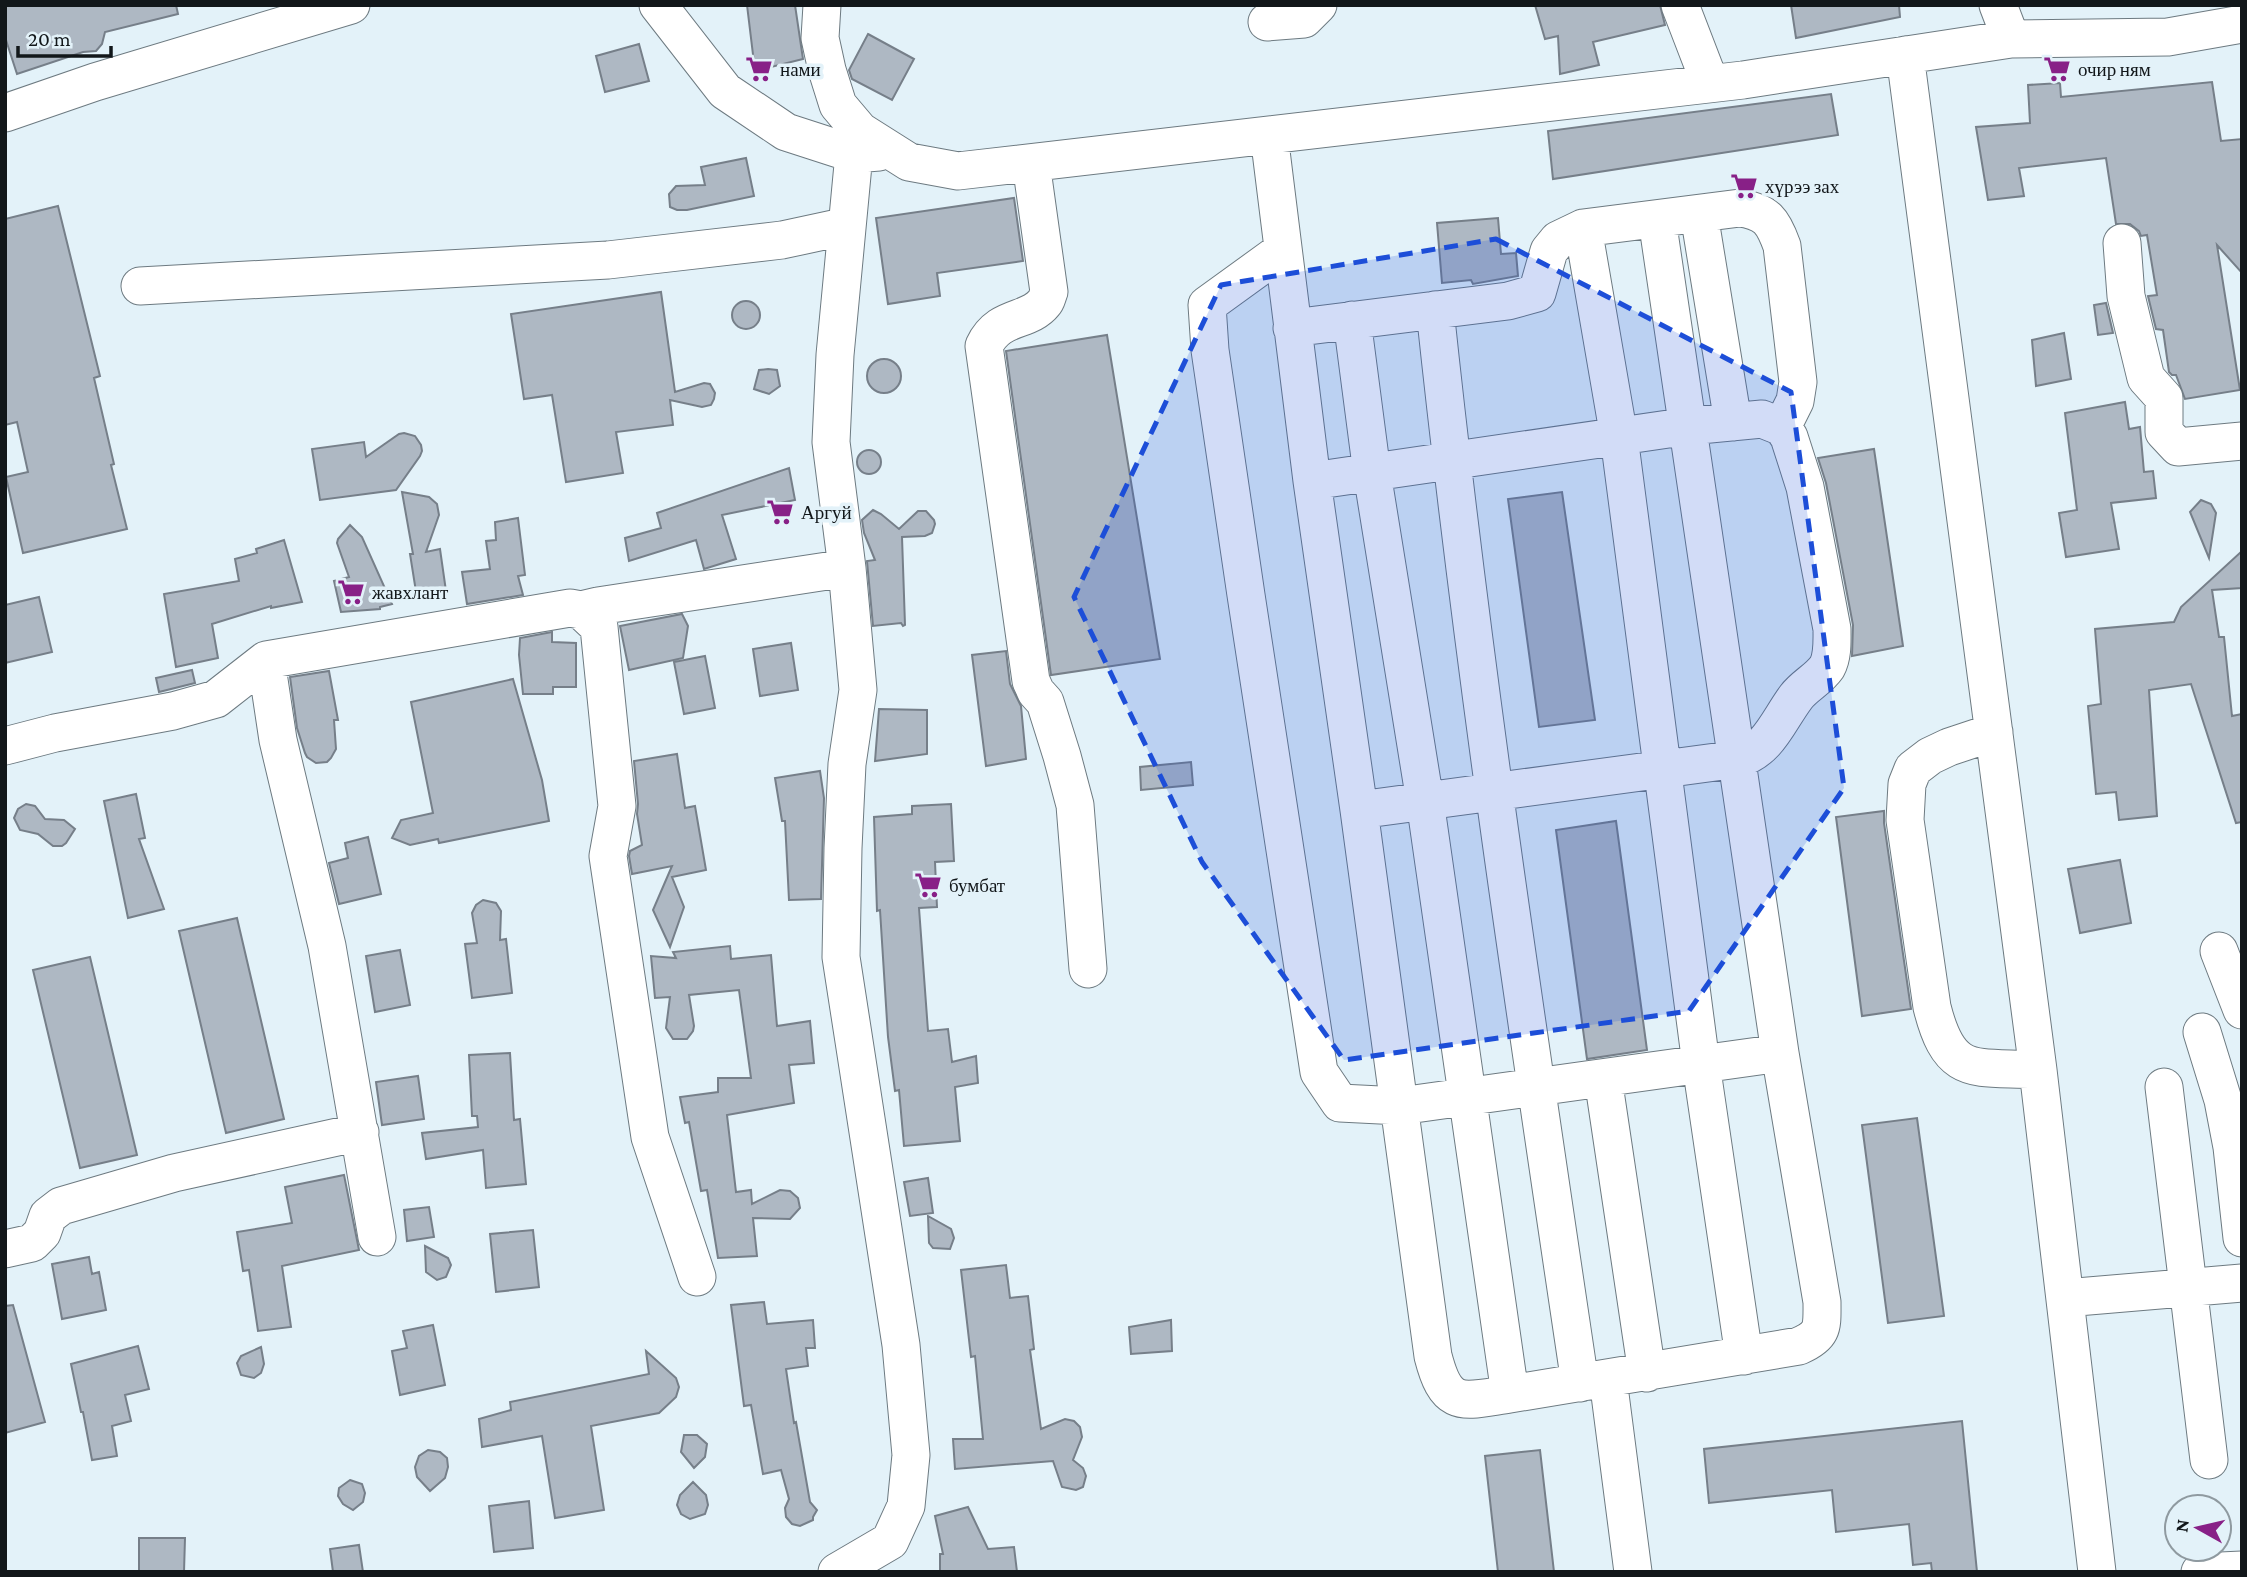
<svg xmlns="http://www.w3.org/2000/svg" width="2247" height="1577" viewBox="0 0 2247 1577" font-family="'Crimson Pro',serif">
  <rect width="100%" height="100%" fill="#e3f2f9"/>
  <path fill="#aeb8c3" stroke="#767f89" stroke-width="2" d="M 5,5 L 176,5 L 178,14 L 105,32 L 102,44 L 96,51 L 83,52 L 17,74 L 5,37 Z
    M 747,5 L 795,5 L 803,59 L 755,71 Z
    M 1535,5 L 1660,5 L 1665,25 L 1593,42 L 1599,65 L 1560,74 L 1558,36 L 1545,39 Z
    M 1791,5 L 1899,5 L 1900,17 L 1796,38 Z
    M 868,34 L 914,59 L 892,100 L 852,79 L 849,70 Z
    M 639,44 L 649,81 L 605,92 L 596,56 Z
    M 2212,82 L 2221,141 L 2242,139 L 2242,273 L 2217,245 L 2240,390 L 2185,399 L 2176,375 L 2172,375 L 2169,372 L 2163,330 L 2156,329 L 2148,296 L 2157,295 L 2147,235 L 2141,236 L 2139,231 L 2130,224 L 2116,224 L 2106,158 L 2019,168 L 2024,196 L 1988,200 L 1976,127 L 2030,123 L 2028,85 L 2060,83 L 2061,97 Z
    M 1831,94 L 1838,135 L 1553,179 L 1548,131 Z
    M 746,158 L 754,196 L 687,210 L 677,210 L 670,207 L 669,194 L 676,186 L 705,185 L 701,167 Z
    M 1014,198 L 1023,261 L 937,273 L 940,296 L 888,304 L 876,218 Z
    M 58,206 L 100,376 L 94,378 L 114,464 L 111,465 L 127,529 L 23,553 L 6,477 L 28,472 L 17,422 L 5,425 L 5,219 Z
    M 1498,218 L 1501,254 L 1516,253 L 1518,276 L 1473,284 L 1471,280 L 1442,283 L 1437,223 Z
    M 661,292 L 675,392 L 704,383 L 710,384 L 715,393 L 714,399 L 711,405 L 702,407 L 670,400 L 673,425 L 616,432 L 623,473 L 566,482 L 552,395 L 524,399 L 511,314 Z
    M732 315a14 14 0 1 1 28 0a14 14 0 1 1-28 0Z
    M 2106,303 L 2113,333 L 2098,335 L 2094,305 Z
    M 2064,333 L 2071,379 L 2036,386 L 2032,340 Z
    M 1107,335 L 1160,659 L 1051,675 L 1006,351 Z
    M867 376a17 17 0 1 1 34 0a17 17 0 1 1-34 0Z
    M 768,369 L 777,370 L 780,386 L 769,394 L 754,389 L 759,370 Z
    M 2125,402 L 2129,429 L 2140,427 L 2144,472 L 2153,471 L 2156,498 L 2111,503 L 2119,549 L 2066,557 L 2059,513 L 2077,510 L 2065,413 Z
    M 404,433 L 415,436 L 421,445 L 422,451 L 420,456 L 396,490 L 320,500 L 312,449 L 364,442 L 366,457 L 399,434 Z
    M 1874,449 L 1903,646 L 1852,656 L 1853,625 L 1826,483 L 1818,458 Z
    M857 462a12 12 0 1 1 24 0a12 12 0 1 1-24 0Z
    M 789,468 L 795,500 L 722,515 L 736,559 L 704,569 L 696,540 L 629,561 L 625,538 L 661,528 L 657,513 Z
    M 402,492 L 429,497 L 437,504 L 439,515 L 426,552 L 440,549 L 446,591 L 417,598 L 410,554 L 413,554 Z
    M 1562,492 L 1595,720 L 1539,727 L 1508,499 Z
    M 2201,500 L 2211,504 L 2216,513 L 2209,558 L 2190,512 Z
    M 873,510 L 881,514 L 899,529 L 918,511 L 926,511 L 934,520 L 935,524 L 932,533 L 925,536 L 902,537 L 905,625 L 903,626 L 901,623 L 873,626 L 867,561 L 875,560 L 864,533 L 862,520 Z
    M 518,518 L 525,575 L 518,576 L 523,595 L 467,604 L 462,572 L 490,569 L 486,541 L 496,540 L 495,522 Z
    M 350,525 L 362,537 L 392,604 L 380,607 L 380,609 L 341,612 L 334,581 L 349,577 L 337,543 L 338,539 Z
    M 284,540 L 302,602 L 271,608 L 271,606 L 212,624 L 218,658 L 176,667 L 164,594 L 239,581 L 235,559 L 257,553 L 256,549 Z
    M 2242,551 L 2242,588 L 2212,590 L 2219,637 L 2224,637 L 2232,716 L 2242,714 L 2242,822 L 2236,823 L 2191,684 L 2149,690 L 2157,816 L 2119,820 L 2116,792 L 2096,794 L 2088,706 L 2101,704 L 2095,629 L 2174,622 L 2181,607 Z
    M 39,597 L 52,652 L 5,663 L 5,605 Z
    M 682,614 L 688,626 L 683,658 L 629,670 L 620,626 Z
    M 552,632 L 552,642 L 576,643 L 576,687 L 553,687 L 553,694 L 523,694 L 519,655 L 520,638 Z
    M 791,643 L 798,690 L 760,696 L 753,649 Z
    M 1006,651 L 1010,684 L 1021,706 L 1026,759 L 986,766 L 972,655 Z
    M 705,656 L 715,708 L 684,714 L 674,662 Z
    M 192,670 L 195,683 L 159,692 L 156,678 Z
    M 329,671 L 338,720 L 334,720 L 336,749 L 331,758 L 327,762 L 316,763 L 307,757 L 305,753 L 297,728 L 290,677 Z
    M 513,679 L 542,780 L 549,821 L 439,843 L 438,839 L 410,845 L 392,838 L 401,820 L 433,813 L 411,702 Z
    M 879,709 L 927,710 L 927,754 L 875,761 Z
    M 677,754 L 685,808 L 695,806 L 706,870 L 672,877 L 684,907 L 670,947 L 653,910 L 672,866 L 632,874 L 629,856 L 630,851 L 642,845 L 637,814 L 638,804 L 634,761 Z
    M 1191,762 L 1193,785 L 1141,790 L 1140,767 Z
    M 820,771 L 824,798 L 821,899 L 789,900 L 785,821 L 782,821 L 775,778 Z
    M 136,794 L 145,838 L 139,839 L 164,909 L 128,918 L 104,801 Z
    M 26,804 L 35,806 L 45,819 L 64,820 L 75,829 L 66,843 L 62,846 L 53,846 L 38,834 L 20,830 L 14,818 L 18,809 Z
    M 951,804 L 954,861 L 935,862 L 937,907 L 919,908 L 928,1031 L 948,1029 L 952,1062 L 976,1056 L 978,1083 L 955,1087 L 960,1141 L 904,1146 L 899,1090 L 895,1091 L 888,1037 L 880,910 L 877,911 L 874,817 L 912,814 L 912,806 Z
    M 1884,811 L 1884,823 L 1911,1009 L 1862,1016 L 1836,817 Z
    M 1616,821 L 1647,1050 L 1587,1059 L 1556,830 Z
    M 368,837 L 381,894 L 339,904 L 329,863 L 348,858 L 345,843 Z
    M 2120,860 L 2131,923 L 2080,933 L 2068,869 Z
    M 483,900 L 496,903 L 501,911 L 500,940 L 506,939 L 512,993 L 472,998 L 465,944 L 477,943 L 472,913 L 476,905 Z
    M 237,918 L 284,1119 L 226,1133 L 179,931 Z
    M 730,946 L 731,959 L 771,955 L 777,1026 L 810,1021 L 814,1063 L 789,1065 L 794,1103 L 727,1115 L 736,1192 L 751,1190 L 752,1204 L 780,1190 L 790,1191 L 798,1198 L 800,1208 L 790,1219 L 753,1218 L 757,1256 L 718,1258 L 707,1190 L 701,1191 L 689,1122 L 685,1123 L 680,1097 L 718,1092 L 718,1078 L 751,1078 L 739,990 L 689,995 L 694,1026 L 693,1031 L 687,1039 L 673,1039 L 666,1028 L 670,997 L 655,998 L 651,956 L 676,958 L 673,952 Z
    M 400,950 L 410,1005 L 375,1012 L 366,956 Z
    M 90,957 L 137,1155 L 80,1168 L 33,970 Z
    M 510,1053 L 514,1120 L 520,1119 L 526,1184 L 486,1188 L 483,1150 L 426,1159 L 422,1133 L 478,1127 L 477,1116 L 472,1116 L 469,1055 Z
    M 418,1076 L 424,1119 L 382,1125 L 376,1082 Z
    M 1917,1118 L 1944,1316 L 1888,1323 L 1862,1125 Z
    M 344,1175 L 359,1250 L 282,1266 L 291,1327 L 258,1331 L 249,1270 L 243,1271 L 237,1232 L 292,1223 L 285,1187 Z
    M 928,1178 L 933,1213 L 910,1216 L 904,1182 Z
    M 429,1207 L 434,1237 L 407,1241 L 404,1210 Z
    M 928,1216 L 951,1229 L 954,1238 L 950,1249 L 933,1248 L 929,1243 Z
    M 533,1230 L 539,1287 L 496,1292 L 490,1234 Z
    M 425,1246 L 448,1258 L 451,1265 L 446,1277 L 437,1280 L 426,1272 Z
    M 89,1257 L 92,1274 L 99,1272 L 106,1310 L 62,1319 L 52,1264 Z
    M 1006,1265 L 1010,1298 L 1028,1296 L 1034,1349 L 1030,1350 L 1041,1429 L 1065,1419 L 1074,1421 L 1080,1427 L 1082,1437 L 1073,1460 L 1083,1468 L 1086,1476 L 1083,1487 L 1076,1490 L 1062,1487 L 1053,1461 L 955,1469 L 953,1439 L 983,1439 L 975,1356 L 971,1357 L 961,1270 Z
    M 764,1302 L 767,1324 L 813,1320 L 815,1348 L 806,1348 L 808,1366 L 786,1369 L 794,1423 L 796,1422 L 810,1502 L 817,1510 L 813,1517 L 813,1520 L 800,1526 L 792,1524 L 786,1517 L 785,1508 L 789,1499 L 781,1470 L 763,1474 L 751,1405 L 744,1406 L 731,1305 Z
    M 13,1305 L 45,1422 L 5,1433 L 5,1306 Z
    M 1171,1320 L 1172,1351 L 1131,1354 L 1129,1327 Z
    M 433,1325 L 445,1385 L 400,1395 L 392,1351 L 407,1348 L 403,1331 Z
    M 138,1346 L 149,1389 L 125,1395 L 131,1421 L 112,1426 L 117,1456 L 92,1460 L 83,1412 L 81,1412 L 71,1364 Z
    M 261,1347 L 264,1364 L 261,1373 L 254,1378 L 241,1375 L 237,1363 L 241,1356 Z
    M 646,1351 L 676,1378 L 679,1387 L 676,1397 L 659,1413 L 591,1426 L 604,1510 L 555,1518 L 542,1436 L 482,1447 L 479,1419 L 511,1410 L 510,1402 L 649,1374 Z
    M 1962,1421 L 1977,1572 L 1932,1572 L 1931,1563 L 1913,1565 L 1909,1524 L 1836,1532 L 1832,1490 L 1709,1503 L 1704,1449 Z
    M 684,1435 L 697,1435 L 707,1444 L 705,1457 L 694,1468 L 681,1452 Z
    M 428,1450 L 440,1452 L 447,1458 L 448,1467 L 445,1478 L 430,1491 L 417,1477 L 415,1467 L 419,1456 Z
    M 1540,1450 L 1554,1572 L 1498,1572 L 1485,1456 Z
    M 350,1480 L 362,1484 L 365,1493 L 363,1502 L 353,1510 L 343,1504 L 338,1496 L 339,1488 Z
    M 693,1482 L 706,1495 L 708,1505 L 705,1514 L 690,1519 L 681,1514 L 677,1505 L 680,1495 Z
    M 529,1501 L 533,1548 L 494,1552 L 489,1506 Z
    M 968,1507 L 988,1549 L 1014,1547 L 1017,1572 L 940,1572 L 940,1554 L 943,1554 L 935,1516 Z
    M 139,1538 L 185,1538 L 184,1572 L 139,1572 Z
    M 359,1545 L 363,1572 L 333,1572 L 330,1549 Z"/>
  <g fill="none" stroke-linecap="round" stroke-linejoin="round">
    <defs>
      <path id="minor" d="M 658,5 L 725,91 L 786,132 L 854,154 L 879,152
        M 822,5 L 820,38 L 827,70 L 838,105 L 860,131 L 909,162 L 958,171 L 1743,80 L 2011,39 L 2168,37 L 2242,24
        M 1680,5 L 1710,83
        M 1998,5 L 2011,39
        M 1267,22 L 1304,19 L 1318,5
        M 1905,55 L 2038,1070 L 2097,1572
        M 5,113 L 95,82 L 351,5
        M 1269,135 L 1312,481 L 1359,810 L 1433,1356 C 1447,1410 1462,1401 1510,1394 L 1799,1346 C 1824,1335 1822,1327 1822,1302 L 1780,1053 L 1657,219
        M 1031,163 L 1049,292 C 1047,296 1047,300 1044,303 C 1028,323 999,314 984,346 L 1031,681 L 1036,692 L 1045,702 L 1062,756 L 1075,805 L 1088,969
        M 1699,214 L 1733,422
        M 1583,228 L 1619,437 L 1701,1064 L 1744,1356
        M 2122,243 L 2126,296 L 2146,378 L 2164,398 L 2164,432 L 2178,447 L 2242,441
        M 1283,250 L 1207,305 L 1210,350 L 1246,595 L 1319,1072 L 1340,1103 L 1400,1106 L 1780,1053
        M 140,286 L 608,260 L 782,240 L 847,226
        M 1435,310 C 1473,669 1527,1026 1580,1383
        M 1352,320 L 1372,473 L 1425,801 L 1510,1394
        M 1292,328 L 1508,301 L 1537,293 L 1549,251 L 1558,240 L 1583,228 L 1740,208 C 1767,212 1773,221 1782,246 L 1798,382 L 1795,401 L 1782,427
        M 1312,481 L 1689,426 L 1762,419 L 1782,427 L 1789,437 L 1805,487 L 1832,629 C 1832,641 1833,656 1827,667 C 1819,679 1804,686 1796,697 C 1778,721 1769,750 1738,759 L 1359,810
        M 581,610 L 599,627 L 617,806 L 608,856 L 650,1137 L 697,1277
        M 266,660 L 278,740 L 327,946 L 377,1237
        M 1994,732 L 1949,747 L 1930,756 L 1913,769 L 1907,784 L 1905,820 L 1932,1007 C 1950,1079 1974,1066 2038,1070
        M 5,746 L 55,733 L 173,711 L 216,699 L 266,660 L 570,608 L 581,610 L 598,606 L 847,568 L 831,442 L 835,355 L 854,154
        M 2219,951 L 2242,1010
        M 2202,1032 L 2223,1100 L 2232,1147 L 2242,1238
        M 1603,1078 L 1647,1373
        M 2164,1087 L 2209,1460
        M 5,1249 L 32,1243 L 42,1233 L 48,1216 L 61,1206 L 174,1173 L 360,1132
        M 2065,1298 L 2242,1283
        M 1608,1379 L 1633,1572
        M 837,1572 L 890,1541 L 906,1506 L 911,1455 L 901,1345 L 841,957 L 843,848 L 847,764 L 858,690 L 847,568
        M 2200,1572 L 2242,1570"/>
    </defs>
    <use href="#minor" stroke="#6d7a81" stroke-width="39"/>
    <use href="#minor" stroke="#fff" stroke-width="37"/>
  </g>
  <path fill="#1d4ed8" fill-opacity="0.2" stroke="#1d4ed8" stroke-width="5" stroke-dasharray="14 9" stroke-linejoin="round" d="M 1496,239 L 1791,392 L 1844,788 L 1689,1011 L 1344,1060 L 1202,862 L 1074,597 L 1221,285 Z"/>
  <defs>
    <symbol id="supermarket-bare" viewBox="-9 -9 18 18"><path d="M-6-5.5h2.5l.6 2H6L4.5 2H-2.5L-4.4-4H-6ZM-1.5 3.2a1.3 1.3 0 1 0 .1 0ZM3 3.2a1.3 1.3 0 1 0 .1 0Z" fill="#882087" stroke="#e3f2f9" stroke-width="2.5" paint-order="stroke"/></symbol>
  </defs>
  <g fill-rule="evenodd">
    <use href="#supermarket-bare" x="740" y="50" width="38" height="38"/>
    <use href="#supermarket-bare" x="2038" y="50" width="38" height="38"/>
    <use href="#supermarket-bare" x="1725" y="167" width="38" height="38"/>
    <use href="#supermarket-bare" x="761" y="493" width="38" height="38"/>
    <use href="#supermarket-bare" x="332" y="573" width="38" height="38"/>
    <use href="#supermarket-bare" x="909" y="866" width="38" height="38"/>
  </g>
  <g text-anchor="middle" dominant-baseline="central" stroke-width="7" stroke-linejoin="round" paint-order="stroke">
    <g font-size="19" fill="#12171a" stroke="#e3f2f9" text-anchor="start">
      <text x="780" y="69">нами</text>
      <text x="2078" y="69">очир ням</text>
      <text x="1765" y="186">хүрээ зах</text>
      <text x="801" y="512">Аргуй</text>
      <text x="372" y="592">жавхлант</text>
      <text x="949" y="885">бумбат</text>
    </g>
  </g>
  <rect width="2247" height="1577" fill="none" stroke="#12171a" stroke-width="14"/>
  <g transform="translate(2198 1528) rotate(278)"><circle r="33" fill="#e3f2f9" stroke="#8f9aa0" stroke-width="2"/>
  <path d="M0-5L12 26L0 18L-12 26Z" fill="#882087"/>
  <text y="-10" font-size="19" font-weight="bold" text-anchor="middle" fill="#12171a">N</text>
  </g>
  <path d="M18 46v10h93v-10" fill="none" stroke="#12171a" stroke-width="3.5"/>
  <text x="28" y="46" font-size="21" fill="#12171a" stroke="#e3f2f9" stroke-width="5" paint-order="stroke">20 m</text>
</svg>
